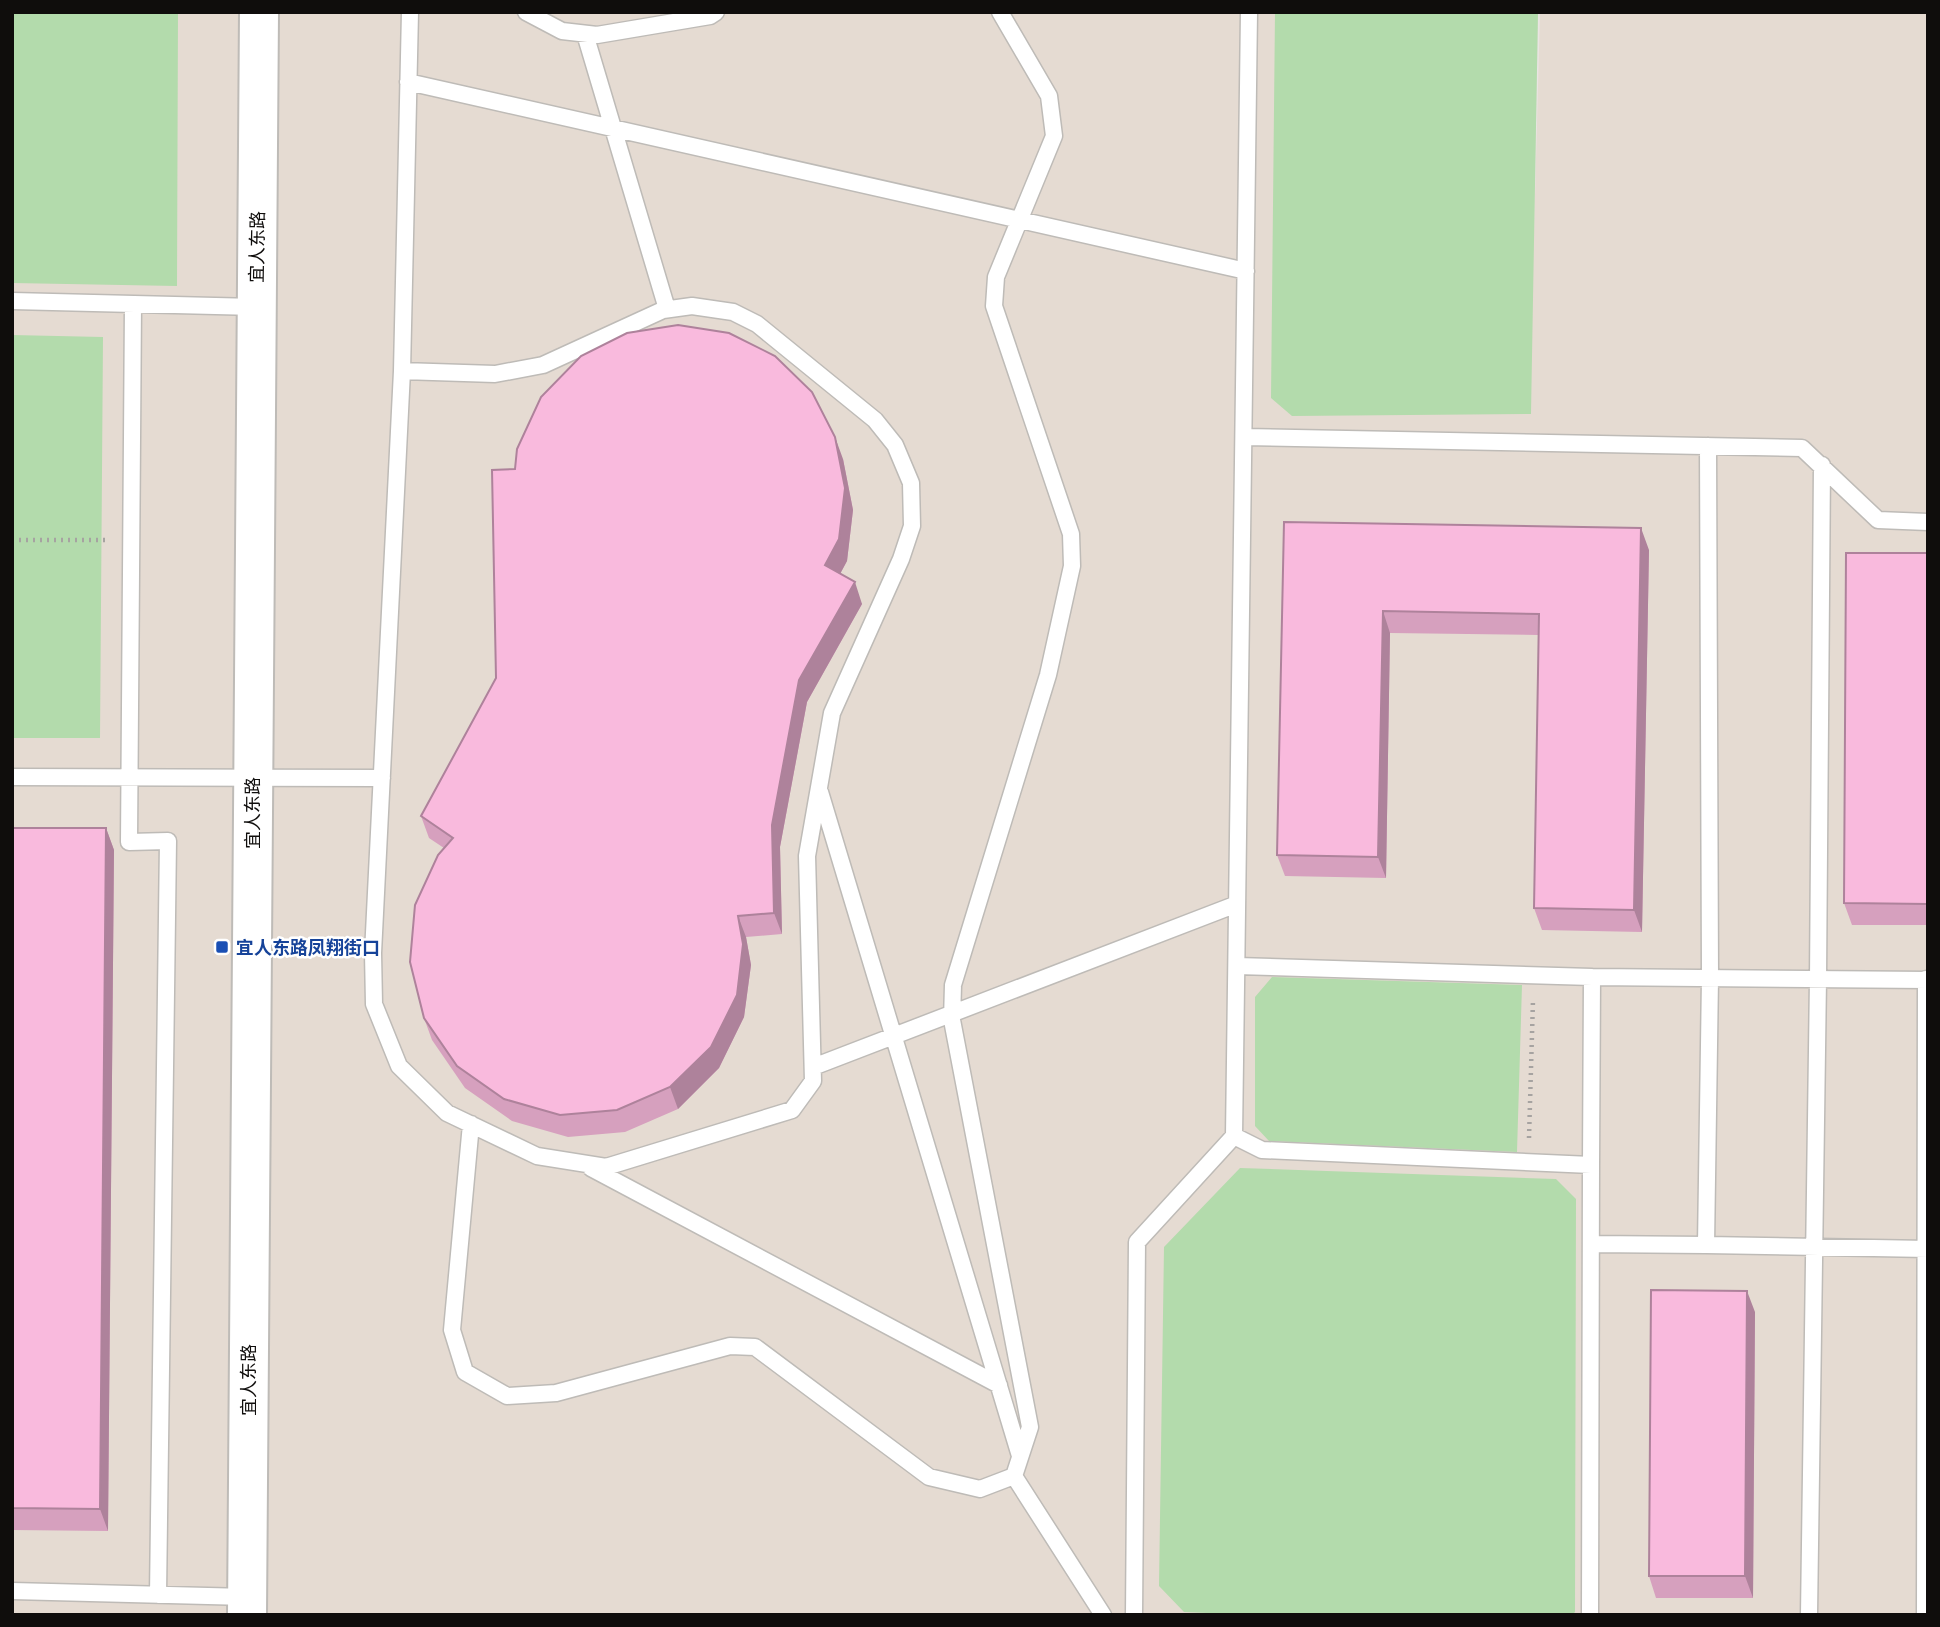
<svg xmlns="http://www.w3.org/2000/svg" width="1940" height="1627" viewBox="0 0 1940 1627" font-family="'PT Sans','Noto Sans SC',sans-serif">
  <rect width="100%" height="100%" fill="#e9e5e2"/>
  <path fill="#e5dbd2" d="M 12,12 L 1538,12 L 1534,234 L 1540,12 L 1928,12 L 1928,1615 L 12,1615 Z"/>
  <path fill="#b3dbac" d="M 12,12 L 178,12 L 177,286 L 12,283 Z
    M 1275,12 L 1538,12 L 1531,414 L 1292,416 L 1271,398 Z
    M 12,335 L 103,337 L 100,738 L 12,738 Z
    M 1272,977 L 1522,985 L 1517,1152 L 1269,1141 L 1255,1126 L 1255,997 Z
    M 1240,1168 L 1556,1179 L 1576,1199 L 1575,1612 L 1572,1615 L 1252,1615 L 1184,1612 L 1159,1586 L 1164,1247 Z"/>
  <g fill="none" stroke-linecap="round" stroke-linejoin="round">
    <defs>
      <path id="lane" d="M 526,12 L 562,31 L 597,35 L 710,16 L 716,12
        M 585,34 L 667,309
        M 408,82 L 1246,271
        M 12,301 L 256,307
        M 133,304 L 129,842 L 168,841 L 158,1595
        M 402,371 L 373,953 L 374,1004 L 399,1066 L 447,1113 L 537,1156 L 606,1167 L 792,1110 L 813,1081 L 807,856 L 832,713 L 901,559 L 912,526 L 911,483 L 895,445 L 875,420 L 757,324 L 733,312 L 692,306 L 663,310 L 543,365 L 495,374 L 402,371 L 410,12
        M 1244,437 L 1802,448 L 1878,520 L 1928,522
        M 12,777 L 382,778
        M 820,792 L 1020,1456
        M 1592,977 L 1928,980
        M 813,1067 L 1237,904
        M 471,1124 L 452,1330 L 465,1372 L 507,1396 L 556,1393 L 730,1346 L 755,1347 L 929,1477 L 980,1489 L 1014,1476 L 1030,1427 L 952,1020 L 953,985 L 1048,675 L 1072,566 L 1071,534 L 994,306 L 996,277 L 1054,136 L 1049,96 L 1000,12
        M 1234,1136 L 1262,1150 L 1591,1165 L 1592,977 L 1237,966
        M 591,1168 L 999,1385
        M 1591,1244 L 1706,1245 L 1710,978 L 1708,446
        M 1706,1245 L 1928,1249
        M 1014,1476 L 1103,1615
        M 12,1591 L 247,1597
        M 1134,1615 L 1137,1242 L 1234,1136 L 1249,12
        M 1590,1615 L 1591,1165
        M 1809,1615 L 1818,979 L 1822,465
        M 1925,1615 L 1926,979"/>
      <path id="secondary" d="M 247,1615 L 259,12"/>
    </defs>
    <use href="#lane" stroke="#bebbb7" stroke-width="19"/>
    <use href="#secondary" stroke="#bebbb7" stroke-width="42"/>
    <path stroke="#a6a3a1" stroke-width="4.5" stroke-dasharray="2 5" stroke-linecap="butt" d="M 12,540 L 106,540
      M 1529,1138 L 1533,1000"/>
    <use href="#lane" stroke="#fff" stroke-width="16"/>
    <use href="#secondary" stroke="#fff" stroke-width="38"/>
  </g>
  <path fill="#d6a0be" d="M 843,459 L 853,510 L 847,561 L 840,574 L 862,604 L 807,702 L 780,847 L 782,934 L 746,937 L 751,965 L 744,1017 L 719,1068 L 678,1109 L 625,1132 L 568,1137 L 512,1121 L 465,1088 L 432,1040 L 424,1018 L 444,848 L 429,838 L 421,816 Z
    M 1284,522 L 1649,550 L 1642,932 L 1542,930 L 1534,908 L 1539,635 L 1390,633 L 1386,878 L 1285,876 L 1277,855 Z
    M 1928,553 L 1928,925 L 1852,925 L 1844,903 Z
    M 12,828 L 106,828 L 114,850 L 108,1531 L 12,1530 Z
    M 1755,1312 L 1753,1598 L 1656,1598 L 1649,1576 Z"/>
  <path fill="#ae829b" d="M 835,437 L 843,459 L 853,510 L 847,561 L 833,587 L 825,565 Z
    M 1641,528 L 1649,550 L 1642,932 L 1634,910 Z
    M 855,582 L 862,604 L 807,702 L 780,847 L 782,934 L 774,913 L 772,825 L 799,680 Z
    M 1383,611 L 1390,633 L 1386,878 L 1378,857 Z
    M 106,828 L 114,850 L 108,1531 L 100,1509 Z
    M 738,916 L 746,937 L 751,965 L 744,1017 L 719,1068 L 678,1109 L 670,1087 Z
    M 1747,1291 L 1755,1312 L 1753,1598 L 1745,1576 Z"/>
  <path fill="#f9badd" stroke="#ae829b" stroke-width="2" d="M 678,325 L 729,333 L 775,356 L 812,392 L 835,437 L 845,488 L 839,539 L 825,565 L 855,582 L 799,680 L 772,825 L 774,913 L 738,916 L 743,944 L 737,995 L 711,1047 L 670,1087 L 617,1110 L 560,1115 L 504,1099 L 457,1066 L 424,1018 L 410,962 L 415,905 L 438,855 L 453,838 L 421,816 L 496,678 L 492,470 L 515,469 L 517,449 L 541,397 L 581,356 L 627,333 Z
    M 1284,522 L 1641,528 L 1634,910 L 1534,908 L 1539,614 L 1383,611 L 1378,857 L 1277,855 Z
    M 1846,553 L 1928,553 L 1928,904 L 1844,903 Z
    M 12,828 L 106,828 L 100,1509 L 12,1508 Z
    M 1651,1290 L 1747,1291 L 1745,1576 L 1649,1576 Z"/>
  <rect fill="#1a4fb4" stroke="#fff" stroke-width="2.5" x="215" y="940" width="14" height="14" rx="3.5"/>
  <g text-anchor="middle" dominant-baseline="central" stroke-width="5" stroke-linejoin="round" paint-order="stroke">
    <g font-size="18" fill="#0f0d0c" stroke="#fff">
      <text transform="translate(257 247) rotate(-89)">宜人东路</text>
      <text transform="translate(252 813) rotate(-90)">宜人东路</text>
      <text transform="translate(248 1380) rotate(-90)">宜人东路</text>
    </g>
    <g font-size="18" font-weight="bold" fill="#164399" stroke="#fff" text-anchor="start">
      <text x="236" y="947">宜人东路凤翔街口</text>
    </g>
  </g>
  <rect width="1940" height="1627" fill="none" stroke="#0f0d0c" stroke-width="28"/>
</svg>
